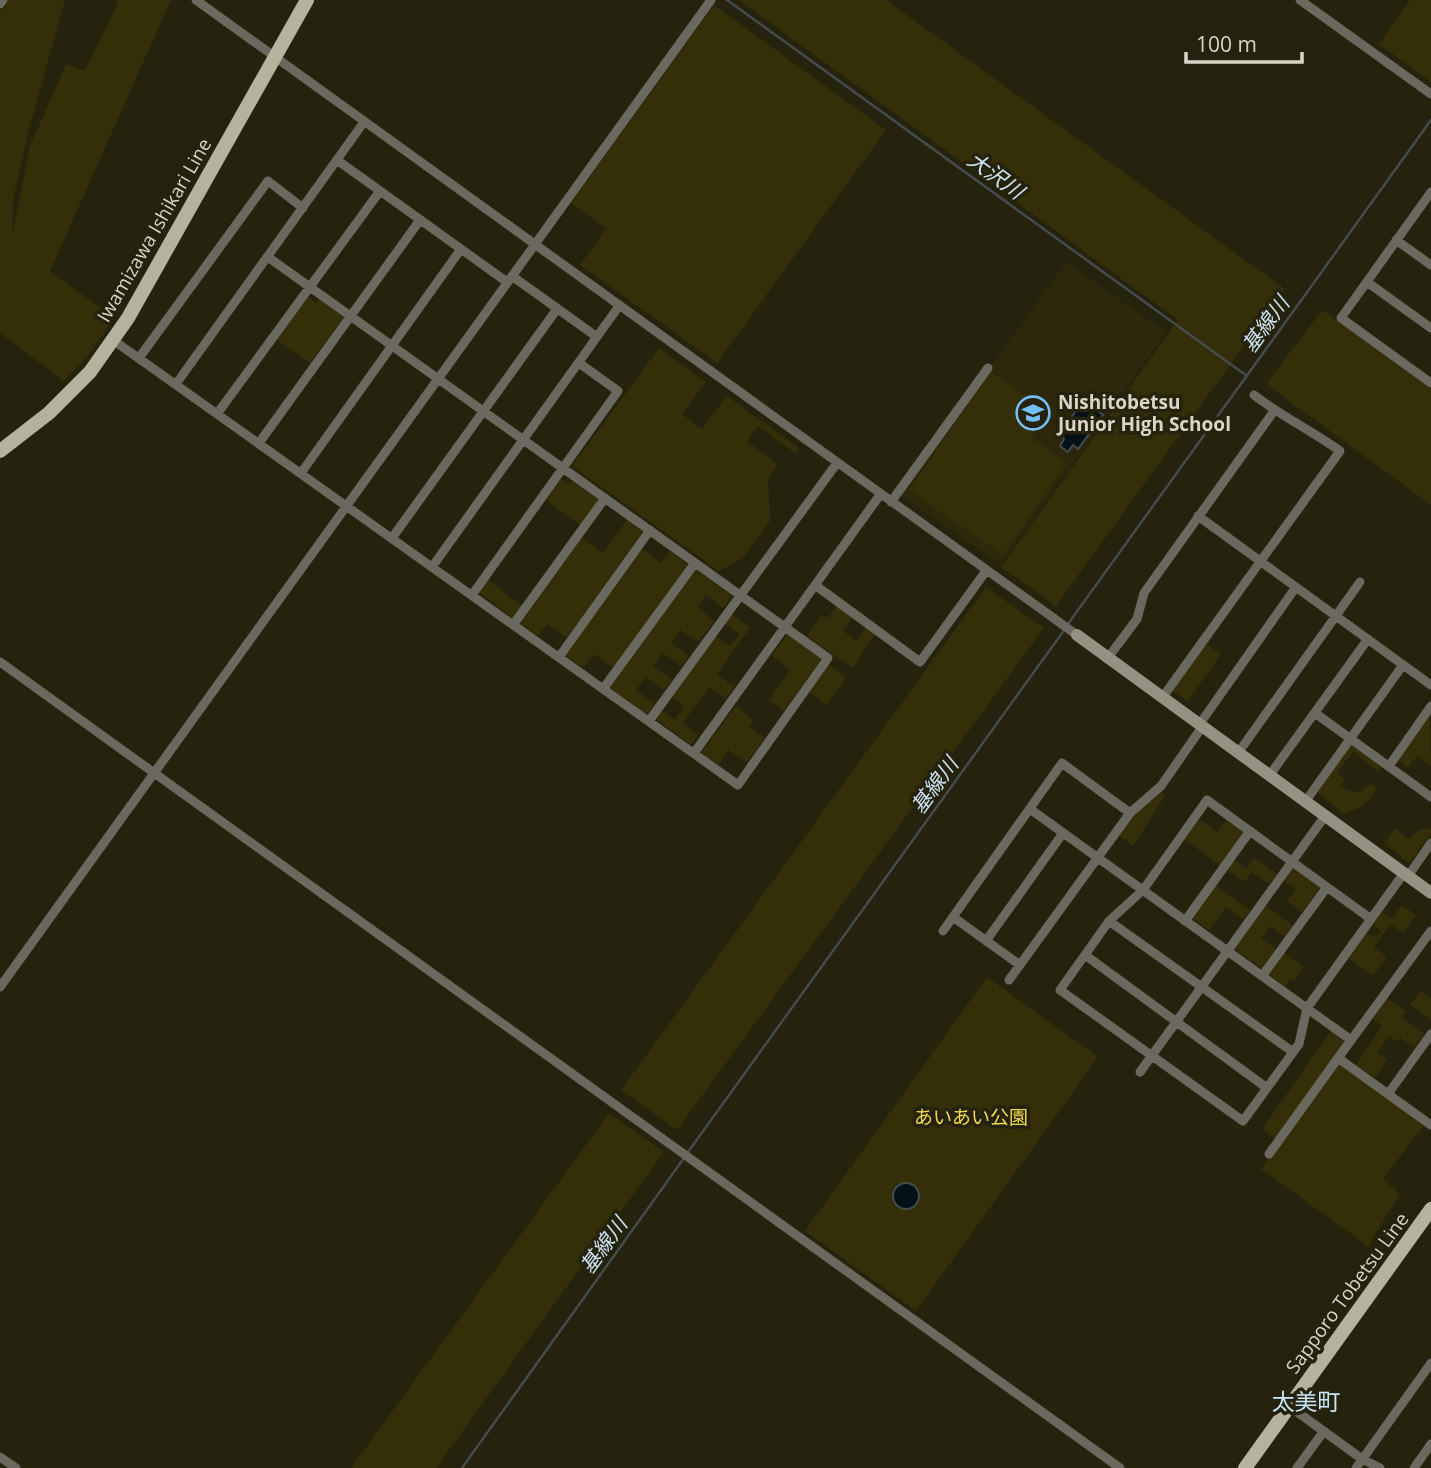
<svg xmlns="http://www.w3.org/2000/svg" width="1431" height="1468" viewBox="0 0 1431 1468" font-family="'Open Sans','Noto Sans JP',sans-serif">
  <rect width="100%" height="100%" fill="#25220d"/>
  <path fill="#2d280b" d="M 1066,262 L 1166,332 L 1001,565 L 899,494 Z"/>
  <path fill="#352f09" d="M 9,0 L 65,0 L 28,134 L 14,195 L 12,236 L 30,146 L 66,64 L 85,71 L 118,3 L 116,0 L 171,0 L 50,271 L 114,318 L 91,352 L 64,381 L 0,333 L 0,13 Z
    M 739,0 L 886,0 L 1285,289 L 1056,606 L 1001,567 L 1178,320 Z
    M 1410,0 L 1431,0 L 1431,82 L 1379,44 Z
    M 714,5 L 886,130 L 717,363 L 580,265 L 606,229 L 571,203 Z
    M 308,297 L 316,303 L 319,299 L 342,316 L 342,319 L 310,363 L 277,340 Z
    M 1322,310 L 1431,389 L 1431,505 L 1266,384 Z
    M 659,348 L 706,382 L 682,414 L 702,429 L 727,396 L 799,448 L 795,453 L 758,426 L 747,441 L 778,465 L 768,479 L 770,521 L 743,558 L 719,571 L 572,466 Z
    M 991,372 L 1047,411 L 1047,416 L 1032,438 L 1067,463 L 1003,555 L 909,490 Z
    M 561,479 L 569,485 L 572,481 L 596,498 L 597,502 L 580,525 L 546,500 Z
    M 627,520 L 643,531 L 567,638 L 547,624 L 538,636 L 520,624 L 582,538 L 603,553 Z
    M 642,549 L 661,563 L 670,551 L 688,565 L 613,668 L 594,654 L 583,668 L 565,655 Z
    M 696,570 L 732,596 L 723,608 L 706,595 L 697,607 L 714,621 L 698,642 L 681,630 L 671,643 L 689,656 L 681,666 L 663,653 L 653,666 L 672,680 L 664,690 L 646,677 L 636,690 L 655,704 L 647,715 L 609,687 Z
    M 488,580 L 522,606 L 513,618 L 479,592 Z
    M 986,587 L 1044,628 L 677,1130 L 621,1090 Z
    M 837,605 L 854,616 L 843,631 L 857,641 L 867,627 L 876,633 L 852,668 L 807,636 L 822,614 L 828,618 Z
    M 732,614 L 750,628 L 717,674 L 734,687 L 726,698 L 709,687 L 683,723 L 698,735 L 691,745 L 656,719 L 662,710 L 675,720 L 684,707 L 672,697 L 716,636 L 730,646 L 739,634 L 725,624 Z
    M 788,633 L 822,658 L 784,711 L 769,700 L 790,670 L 772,656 Z
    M 1205,643 L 1221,654 L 1188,701 L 1171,690 Z
    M 828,664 L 846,677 L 827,705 L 809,692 Z
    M 736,706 L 754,720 L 749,726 L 765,738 L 746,763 L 729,750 L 718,765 L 701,753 Z
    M 1430,713 L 1431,766 L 1417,756 L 1408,768 L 1397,760 Z
    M 1352,743 L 1382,766 L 1378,772 L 1353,751 L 1337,773 L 1346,781 L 1340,785 L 1347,790 L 1360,793 L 1370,783 L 1377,788 C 1371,801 1358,810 1344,814 L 1318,793 L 1316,789 Z
    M 1161,793 L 1165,796 L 1133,846 L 1119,835 L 1133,815 Z
    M 1199,819 L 1217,832 L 1227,819 L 1245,833 L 1221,866 L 1184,839 Z
    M 1395,828 L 1409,839 L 1420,829 L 1431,829 L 1431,834 L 1409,863 L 1384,843 Z
    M 1254,858 L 1277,874 L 1269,884 L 1252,872 L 1244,882 L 1226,869 L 1233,859 L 1247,869 Z
    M 1293,866 L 1321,887 L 1302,912 L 1287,901 L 1296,889 L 1283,880 Z
    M 1215,885 L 1250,910 L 1243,919 L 1226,907 L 1209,930 L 1192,918 Z
    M 1265,905 L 1293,926 L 1285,937 L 1270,926 L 1261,938 L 1276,949 L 1261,968 L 1233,948 Z
    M 1402,905 L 1416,915 L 1403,933 L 1390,924 L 1374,947 L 1387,957 L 1373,976 L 1348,958 L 1366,932 L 1376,938 L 1381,931 L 1373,925 L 1382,912 L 1392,919 Z
    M 1283,952 L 1304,967 L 1294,981 L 1291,979 L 1285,986 L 1268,974 Z
    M 987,977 L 1098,1057 L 916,1311 L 805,1231 Z
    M 1421,991 L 1431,999 L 1431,1020 L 1410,1004 Z
    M 1387,998 L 1406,1011 L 1402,1018 L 1424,1033 L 1414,1047 L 1401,1038 L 1398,1042 L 1389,1036 L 1377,1053 L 1387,1060 L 1375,1078 L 1356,1065 L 1382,1026 L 1373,1019 Z
    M 1331,1031 L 1344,1040 L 1344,1046 L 1276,1139 L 1262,1129 Z
    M 1339,1064 L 1424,1125 L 1383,1179 L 1400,1194 L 1368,1246 L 1261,1169 Z
    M 609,1113 L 664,1152 L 436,1468 L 351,1468 Z"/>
  <path fill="#051119" stroke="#444c4e" stroke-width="2" d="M 1083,401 L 1103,415 L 1078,449 L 1073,445 L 1068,452 L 1060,446 L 1064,439 L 1059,435 Z
    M893 1196a13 13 0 1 1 26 0a13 13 0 1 1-26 0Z"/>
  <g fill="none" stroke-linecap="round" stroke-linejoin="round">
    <path stroke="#444c4e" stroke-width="2.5" d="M 727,0 L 1247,376
      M 1068,624 L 1431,120
      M 688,1152 L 1065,629
      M 462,1468 L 684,1158"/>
    <path stroke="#6b695f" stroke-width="9" d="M 196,0 L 1077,635
      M 1300,0 L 1431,94
      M 0,4 L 3,0
      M 337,160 L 507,282
      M 1431,192 L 1341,318 L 1431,383
      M 1396,240 L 1431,265
      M 512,276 L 597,337
      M 1367,282 L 1431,328
      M 113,340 L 738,785 L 828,658 L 268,257
      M 139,358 L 268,181 L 303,208
      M 176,384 L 364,122
      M 217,414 L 380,191
      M 259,443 L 420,220
      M 301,473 L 461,249
      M 891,502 L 988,368
      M 1198,516 L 1431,685
      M 392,538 L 557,309
      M 432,567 L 619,306
      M 815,585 L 920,662 L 986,571
      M 472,595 L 618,391 L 579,363
      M 513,625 L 605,498
      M 559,657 L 650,530
      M 1107,659 L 1137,619 L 1144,593 L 1274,411
      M 0,662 L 1120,1468
      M 603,689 L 695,563
      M 1162,698 L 1340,451 C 1312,431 1281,416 1254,395
      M 1315,713 L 1431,797
      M 649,721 L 837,463
      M 1199,725 L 1296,587
      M 694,753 L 880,495
      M 1238,753 L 1360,582
      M 1389,766 L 1431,706
      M 1269,776 L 1368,639
      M 1305,802 L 1403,665
      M 1030,809 L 1351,1040
      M 1408,876 L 1431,843
      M 953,917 L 1020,965
      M 1371,919 L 1207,800 L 1143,890 L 1109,921 L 1060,990 L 1243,1121 L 1299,1044 L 1307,1008 L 1404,873
      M 1109,921 L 1293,1052
      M 1185,921 L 1250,831
      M 943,931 L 1062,763 L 1130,813
      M 1431,931 L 1338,1058 L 1431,1125
      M 986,941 L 1063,833
      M 1085,955 L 1267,1088
      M 1262,976 L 1327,887
      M 1009,980 L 1130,813 L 1161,786 L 1202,727
      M 0,987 L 711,0
      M 1140,1072 L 1325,816
      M 1388,1094 L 1431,1034
      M 1269,1154 L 1338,1058
      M 1289,1406 L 1362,1459 L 1380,1468
      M 0,1457 L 16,1468
      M 1297,1468 L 1324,1431
      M 1356,1468 L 1431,1363
      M 1414,1468 L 1431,1444"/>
    <path stroke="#949282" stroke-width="12" d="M 1077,635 L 1431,893"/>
    <path stroke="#b5b29d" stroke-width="14" d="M 0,451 L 49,413 L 90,372 L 128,318 L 307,0
      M 1245,1468 L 1431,1209"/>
  </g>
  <defs>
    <symbol id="school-ring" viewBox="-11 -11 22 22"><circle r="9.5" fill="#25220d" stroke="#74c0f6" stroke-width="1.5"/><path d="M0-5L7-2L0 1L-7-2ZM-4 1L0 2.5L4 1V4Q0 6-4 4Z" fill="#74c0f6"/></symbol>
  </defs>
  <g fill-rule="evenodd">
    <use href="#school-ring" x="1014" y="394" width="38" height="38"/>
  </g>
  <g text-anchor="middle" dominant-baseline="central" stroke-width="7" stroke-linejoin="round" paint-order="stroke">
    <g font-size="19" fill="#d8d6c9" stroke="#25220d">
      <text transform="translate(154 230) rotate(-60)">Iwamizawa Ishikari Line</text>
      <text transform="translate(1347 1293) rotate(-54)">Sapporo Tobetsu Line</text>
    </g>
    <g font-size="19" font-weight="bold" fill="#d8d6c9" stroke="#25220d" text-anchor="start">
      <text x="1058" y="402">Nishitobetsu<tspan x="1058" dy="22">Junior High School</tspan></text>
    </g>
    <g font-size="19" fill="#f0da51" stroke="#25220d">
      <text x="971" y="1117">あいあい公園</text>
    </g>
    <g font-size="21" font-style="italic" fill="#cee3f3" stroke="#25220d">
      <text transform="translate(996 175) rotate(36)">大沢川</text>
      <text transform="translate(1265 324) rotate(-54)">基線川</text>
      <text transform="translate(934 785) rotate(-54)">基線川</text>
      <text transform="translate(603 1245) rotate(-54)">基線川</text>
    </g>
    <g font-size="23" fill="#cae5f9" stroke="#25220d">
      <text x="1306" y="1401">太美町</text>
    </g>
  </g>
  <path d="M1186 52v10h116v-10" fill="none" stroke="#d8d6c9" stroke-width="3.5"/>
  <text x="1196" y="52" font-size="21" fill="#d8d6c9" stroke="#25220d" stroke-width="5" paint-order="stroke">100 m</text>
</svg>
